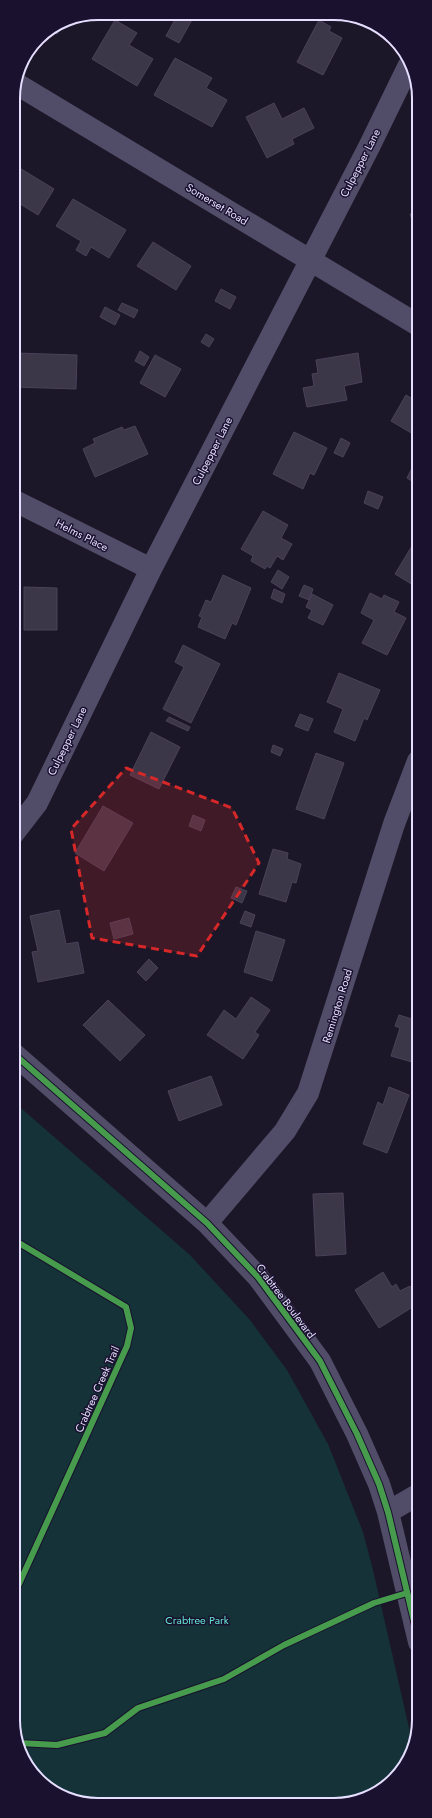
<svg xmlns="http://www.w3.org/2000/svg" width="432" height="1818" viewBox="0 0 432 1818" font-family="Jost,sans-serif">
  <rect width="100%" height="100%" fill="#1c1728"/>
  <path fill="#143237" d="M 14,1102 L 190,1255 L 250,1320 L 287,1370 L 328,1444 L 363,1532 L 373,1570 L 412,1741 L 398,1776 L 372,1796 L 345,1804 L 82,1803 L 34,1776 L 14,1731 Z"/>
  <path fill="#3c3649" stroke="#49425a" d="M 178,14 L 184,14 L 193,18 L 179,43 L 166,36 Z
    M 65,20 L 57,34 L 50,30 Z
    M 115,20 L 137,33 L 129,45 L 153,59 L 137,86 L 92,59 Z
    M 319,20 L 331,27 L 329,31 L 342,38 L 323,75 L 297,62 Z
    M 175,58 L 212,78 L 206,88 L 227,100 L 212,127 L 154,95 Z
    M 274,103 L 282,119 L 304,108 L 314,128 L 292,139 L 294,144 L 267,158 L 246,117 Z
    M 13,164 L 54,189 L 38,215 L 17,202 L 13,209 Z
    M 73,199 L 126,230 L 109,258 L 91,247 L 86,256 L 76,250 L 81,241 L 56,226 Z
    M 418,211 L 418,251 L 413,234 L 416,233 L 410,214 Z
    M 153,242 L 191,266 L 176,290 L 137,266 Z
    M 221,289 L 236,297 L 230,309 L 215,301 Z
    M 122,303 L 138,310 L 134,318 L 118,310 Z
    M 105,307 L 120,315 L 115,325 L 100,317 Z
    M 206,334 L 214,339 L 209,347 L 201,342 Z
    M 140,351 L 149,357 L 144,366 L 135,361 Z
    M 16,353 L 77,355 L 76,389 L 15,387 Z
    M 358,353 L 362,382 L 344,386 L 347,400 L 307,407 L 303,388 L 314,386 L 312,374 L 318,373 L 316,360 Z
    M 155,355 L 181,369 L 165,397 L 140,383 Z
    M 406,395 L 418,402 L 418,437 L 391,421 Z
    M 135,426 L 148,454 L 95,477 L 83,449 L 95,443 L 93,439 L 122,427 L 124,430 Z
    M 294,432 L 327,448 L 314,475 L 310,473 L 303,489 L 273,474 Z
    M 341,438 L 350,443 L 343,457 L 334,453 Z
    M 412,468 L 418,472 L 418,485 L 407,478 Z
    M 368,491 L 383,497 L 378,509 L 364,503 Z
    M 263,511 L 288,525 L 281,538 L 292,544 L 283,560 L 277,556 L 270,568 L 267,566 L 265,569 L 251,561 L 253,556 L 241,549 Z
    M 418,536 L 418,588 L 395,574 Z
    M 278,570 L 289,577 L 282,589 L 271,582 Z
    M 223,575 L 251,588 L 236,625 L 232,623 L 225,639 L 198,627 L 202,617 L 199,616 L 206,600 L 211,602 Z
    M 304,585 L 313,589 L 309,600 L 299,596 Z
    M 24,587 L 57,588 L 57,630 L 24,630 Z
    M 274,589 L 285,594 L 282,603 L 271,598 Z
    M 370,593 L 382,599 L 384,595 L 399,602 L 394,612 L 406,618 L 387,655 L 362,643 L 374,620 L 361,613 Z
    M 312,594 L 333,605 L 323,625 L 308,618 L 312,610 L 306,607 Z
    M 183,645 L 220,664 L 191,723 L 163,709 L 184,667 L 175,662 Z
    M 339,673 L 380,690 L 367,720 L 364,718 L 355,741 L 334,732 L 343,709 L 327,702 Z
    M 300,714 L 313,719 L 308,731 L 295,726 Z
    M 169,717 L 190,727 L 188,731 L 166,721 Z
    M 151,732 L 180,747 L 159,789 L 130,775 Z
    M 273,745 L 283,749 L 280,756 L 271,752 Z
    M 316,753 L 344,763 L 324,819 L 296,809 Z
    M 103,806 L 133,823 L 104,871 L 75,853 Z
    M 193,815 L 205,820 L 201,831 L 189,826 Z
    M 273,849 L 288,853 L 287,859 L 301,864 L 296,883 L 292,882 L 286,902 L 259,894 Z
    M 236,887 L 247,891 L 242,903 L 231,898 Z
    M 59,910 L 66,944 L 78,942 L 84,973 L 38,982 L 32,952 L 38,951 L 30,916 Z
    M 245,911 L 255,915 L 251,927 L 240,923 Z
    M 129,918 L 133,934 L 114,939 L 110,923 Z
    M 256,931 L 285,940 L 272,981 L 244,972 Z
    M 149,959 L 158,968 L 146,981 L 137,972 Z
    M 251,997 L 270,1010 L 255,1032 L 259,1035 L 243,1059 L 207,1035 L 224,1010 L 236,1019 Z
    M 108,1000 L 145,1035 L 120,1061 L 83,1025 Z
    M 399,1015 L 415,1020 L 417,1015 L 419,1016 L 419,1064 L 391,1056 L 400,1028 L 395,1026 Z
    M 211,1076 L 222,1105 L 179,1121 L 168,1091 Z
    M 389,1087 L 409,1095 L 387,1153 L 363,1144 L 378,1102 L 383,1105 Z
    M 343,1193 L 346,1254 L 316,1256 L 313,1194 Z
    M 383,1272 L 392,1287 L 396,1284 L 400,1291 L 410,1286 L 419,1300 L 419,1303 L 379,1328 L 355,1290 Z"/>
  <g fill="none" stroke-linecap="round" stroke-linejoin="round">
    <path stroke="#514d68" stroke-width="22" d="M 15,83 L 418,325
      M 13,500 L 151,569
      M 13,834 L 37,803 L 151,569 L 369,147 L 408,67
      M 14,1054 L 207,1223 L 258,1277 L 320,1361 L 357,1434 L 379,1484 L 388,1512 L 419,1642
      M 207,1223 L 285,1131 L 308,1093 L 394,824 L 418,761
      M 388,1512 L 419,1494"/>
    <defs>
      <path id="cycleway" d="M 14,1054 L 207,1223 L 258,1277 L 320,1361 L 357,1434 L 379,1484 L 388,1512 L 419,1642
        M 14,1240 L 126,1307 L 131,1328 L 127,1346 L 14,1595
        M 19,1743 L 57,1745 L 105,1733 L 138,1708 L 224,1679 L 284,1645 L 374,1603 L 407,1593"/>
    </defs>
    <use href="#cycleway" stroke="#19112e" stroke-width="8"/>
    <use href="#cycleway" stroke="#469c4c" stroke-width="6"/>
  </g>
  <path fill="#d62828" fill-opacity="0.2" stroke="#d62828" stroke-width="3" stroke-dasharray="8 5" stroke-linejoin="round" d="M 126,768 L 232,808 L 259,863 L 197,956 L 92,938 L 71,829 Z"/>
  <g text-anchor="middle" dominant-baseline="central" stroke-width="3" stroke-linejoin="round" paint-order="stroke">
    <g font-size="11" fill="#e5deff" stroke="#19112e">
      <text transform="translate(360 163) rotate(-63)">Culpepper Lane</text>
      <text transform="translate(217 204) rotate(31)">Somerset Road</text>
      <text transform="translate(212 451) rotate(-63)">Culpepper Lane</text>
      <text transform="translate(82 535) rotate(27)">Helms Place</text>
      <text transform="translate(67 741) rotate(-64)">Culpepper Lane</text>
      <text transform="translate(337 1006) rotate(-73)">Remington Road</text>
      <text transform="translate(286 1301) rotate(53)">Crabtree Boulevard</text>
      <text transform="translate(97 1389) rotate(-66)">Crabtree Creek Trail</text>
    </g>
    <g font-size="11" fill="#63e6d3" stroke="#19112e">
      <text x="197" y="1620">Crabtree Park</text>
    </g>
  </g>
  <path d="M0 0H432V1818H0ZM98 20H334A78 78 0 0 1 412 98V1720A78 78 0 0 1 334 1798H98A78 78 0 0 1 20 1720V98A78 78 0 0 1 98 20Z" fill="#19112e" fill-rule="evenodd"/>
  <path fill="none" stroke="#e5deff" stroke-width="2" d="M98 20H334A78 78 0 0 1 412 98V1720A78 78 0 0 1 334 1798H98A78 78 0 0 1 20 1720V98A78 78 0 0 1 98 20Z"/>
</svg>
